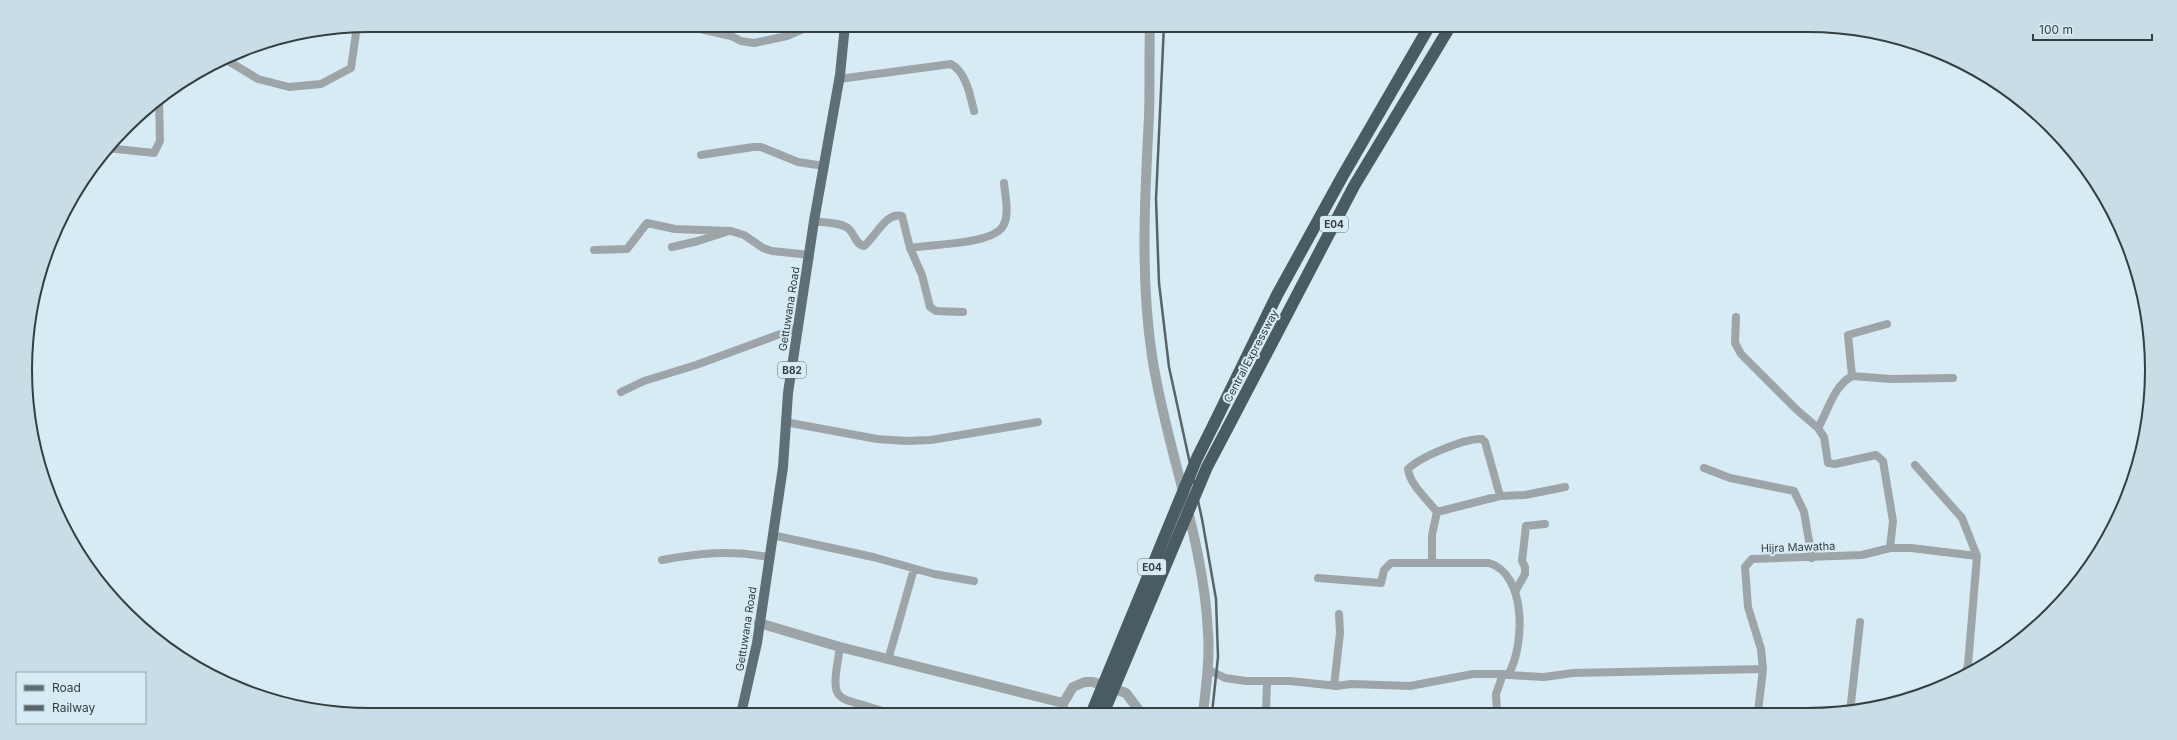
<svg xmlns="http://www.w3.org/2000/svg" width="2177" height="740" viewBox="0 0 2177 740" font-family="Inter,sans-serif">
  <rect width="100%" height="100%" fill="#d6ebf4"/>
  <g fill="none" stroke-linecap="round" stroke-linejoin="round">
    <path stroke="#9da5a9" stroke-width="8" d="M 683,25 L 731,36 L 741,41 L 754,43 L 787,36 L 812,25
      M 225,59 L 258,79 L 289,87 L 321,84 L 351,68 L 357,26
      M 839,79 L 951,64 C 966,72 970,95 974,111
      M 107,148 L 154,153 L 160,141 L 159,100
      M 701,155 L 753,147 L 761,147 L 798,162 L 824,166
      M 814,221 C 824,223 842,222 849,229 C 855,235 856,245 864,246 C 875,238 886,211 902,216 L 910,248 L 922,275 L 930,307 L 936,311 L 963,312
      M 672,247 L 698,241 L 726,232
      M 910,248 C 931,244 992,245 1003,226 C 1010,215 1005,195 1004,183
      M 594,250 L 627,249 L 647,223 L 675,229 L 731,231 L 744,235 L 763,248 L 772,251 L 810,255
      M 1736,317 L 1735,343 L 1741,354 L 1797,410 L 1818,428 L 1824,437 L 1828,463 L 1835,464 L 1876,455 L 1883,461 L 1893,521 L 1890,548
      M 1852,376 L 1848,335 L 1887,324
      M 621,392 L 644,381 L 696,365 L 799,327
      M 785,422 L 877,439 L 906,441 L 931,440 L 1038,422
      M 1818,428 C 1829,409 1833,387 1852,376 L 1891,379 L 1953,378
      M 1915,465 L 1962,518 L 1977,556 L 1968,665 L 1964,677
      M 1704,468 L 1730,478 L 1794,491 L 1804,512 L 1812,558
      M 1437,512 C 1427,499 1410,485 1408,469 C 1420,457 1465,438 1482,439 L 1485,442 L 1500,496
      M 772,535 L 873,557 L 934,574 L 974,581
      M 662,560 C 699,553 731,550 768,557
      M 1432,563 L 1432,535 L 1437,512 L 1500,496 L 1525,495 L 1565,487
      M 1318,578 L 1381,583 L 1384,570 L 1391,563 L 1489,563 C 1527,574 1525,647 1508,675 L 1503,674 L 1496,694 L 1497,713
      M 1516,590 L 1525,574 L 1525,567 L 1522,561 L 1526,526 L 1545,524
      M 840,647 C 830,707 833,694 885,712
      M 888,660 L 914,569
      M 1207,669 L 1225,678 L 1246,681 L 1290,681 L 1337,686 L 1351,684 L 1410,686 L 1473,674 L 1503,674
      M 1508,675 L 1544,677 L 1573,673 L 1763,669
      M 1334,686 L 1340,633 L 1339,614
      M 1758,712 L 1763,669 L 1761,649 L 1748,607 L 1745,567 L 1752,559 L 1862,555 L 1890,548 L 1911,548 L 1977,556
      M 1850,712 L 1860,622
      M 1266,713 L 1267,681
      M 1063,714 L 1064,702"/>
    <path stroke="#9da5a9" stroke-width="10" d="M 1150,25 C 1149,55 1150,86 1149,116 C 1145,196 1140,276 1152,356 C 1166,449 1204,539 1208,633 C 1210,659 1206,687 1203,713
      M 759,623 L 840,647 L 1059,702 L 1064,702 L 1073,687 L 1085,682 L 1093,682 L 1126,693 L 1141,713"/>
    <path stroke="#5f6f76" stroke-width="10" d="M 741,714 L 757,643 L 783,467 L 788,393 L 814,221 L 840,75 L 845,25"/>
    <path stroke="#495b63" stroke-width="12" d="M 1214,424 L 1277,295 L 1342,177 L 1430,25
      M 1227,429 L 1354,186 L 1451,25"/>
    <path stroke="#596469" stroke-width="2.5" d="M 1164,25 L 1156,199 L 1159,283 L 1169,367 L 1202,519 L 1216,599 L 1218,657 L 1212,713"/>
    <path stroke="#495b63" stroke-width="12" d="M 1092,712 L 1197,458 L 1214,424
      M 1103,714 L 1207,467 L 1227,429"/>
  </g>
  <g text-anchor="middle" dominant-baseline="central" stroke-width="4" stroke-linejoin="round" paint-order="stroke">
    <g fill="#d6ebf4" stroke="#657277" stroke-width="1">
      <rect x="1320" y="216" width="28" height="16" rx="3"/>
      <rect x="778" y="362" width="28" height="16" rx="3"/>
      <rect x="1138" y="559" width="28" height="16" rx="3"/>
    </g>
    <g font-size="10" font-weight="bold" fill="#353e41">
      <text x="1334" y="224">E04</text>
      <text x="792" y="370">B82</text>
      <text x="1152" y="567">E04</text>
    </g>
    <g font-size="11" fill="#353e41" stroke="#d6ebf4">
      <text transform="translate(789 309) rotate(-81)">Gettuwana Road</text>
      <text transform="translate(1251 356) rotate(-62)">Central Expressway</text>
      <text transform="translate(1798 547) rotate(-2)">Hijra Mawatha</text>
      <text transform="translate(746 629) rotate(-81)">Gettuwana Road</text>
    </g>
  </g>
  <path d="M0 0H2177V740H0ZM370 32H1807A338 338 0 0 1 2145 370V370A338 338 0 0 1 1807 708H370A338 338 0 0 1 32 370V370A338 338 0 0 1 370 32Z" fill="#c9dde6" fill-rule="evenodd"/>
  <path fill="none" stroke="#353e41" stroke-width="2" d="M370 32H1807A338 338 0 0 1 2145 370V370A338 338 0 0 1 1807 708H370A338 338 0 0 1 32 370V370A338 338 0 0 1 370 32Z"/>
  <rect x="16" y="672" width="130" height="52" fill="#d6ebf4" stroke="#96a6ac"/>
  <rect x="24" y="685" width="20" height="6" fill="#5f6f76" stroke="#96a6ac"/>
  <text x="52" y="692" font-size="12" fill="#353e41">Road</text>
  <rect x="24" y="705" width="20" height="6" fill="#596469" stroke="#96a6ac"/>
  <text x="52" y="712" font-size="12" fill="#353e41">Railway</text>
  <path d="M2033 34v6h119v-6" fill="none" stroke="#353e41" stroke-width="2"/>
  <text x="2039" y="34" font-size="12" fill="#353e41" stroke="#d6ebf4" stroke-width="3" paint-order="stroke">100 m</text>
</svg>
